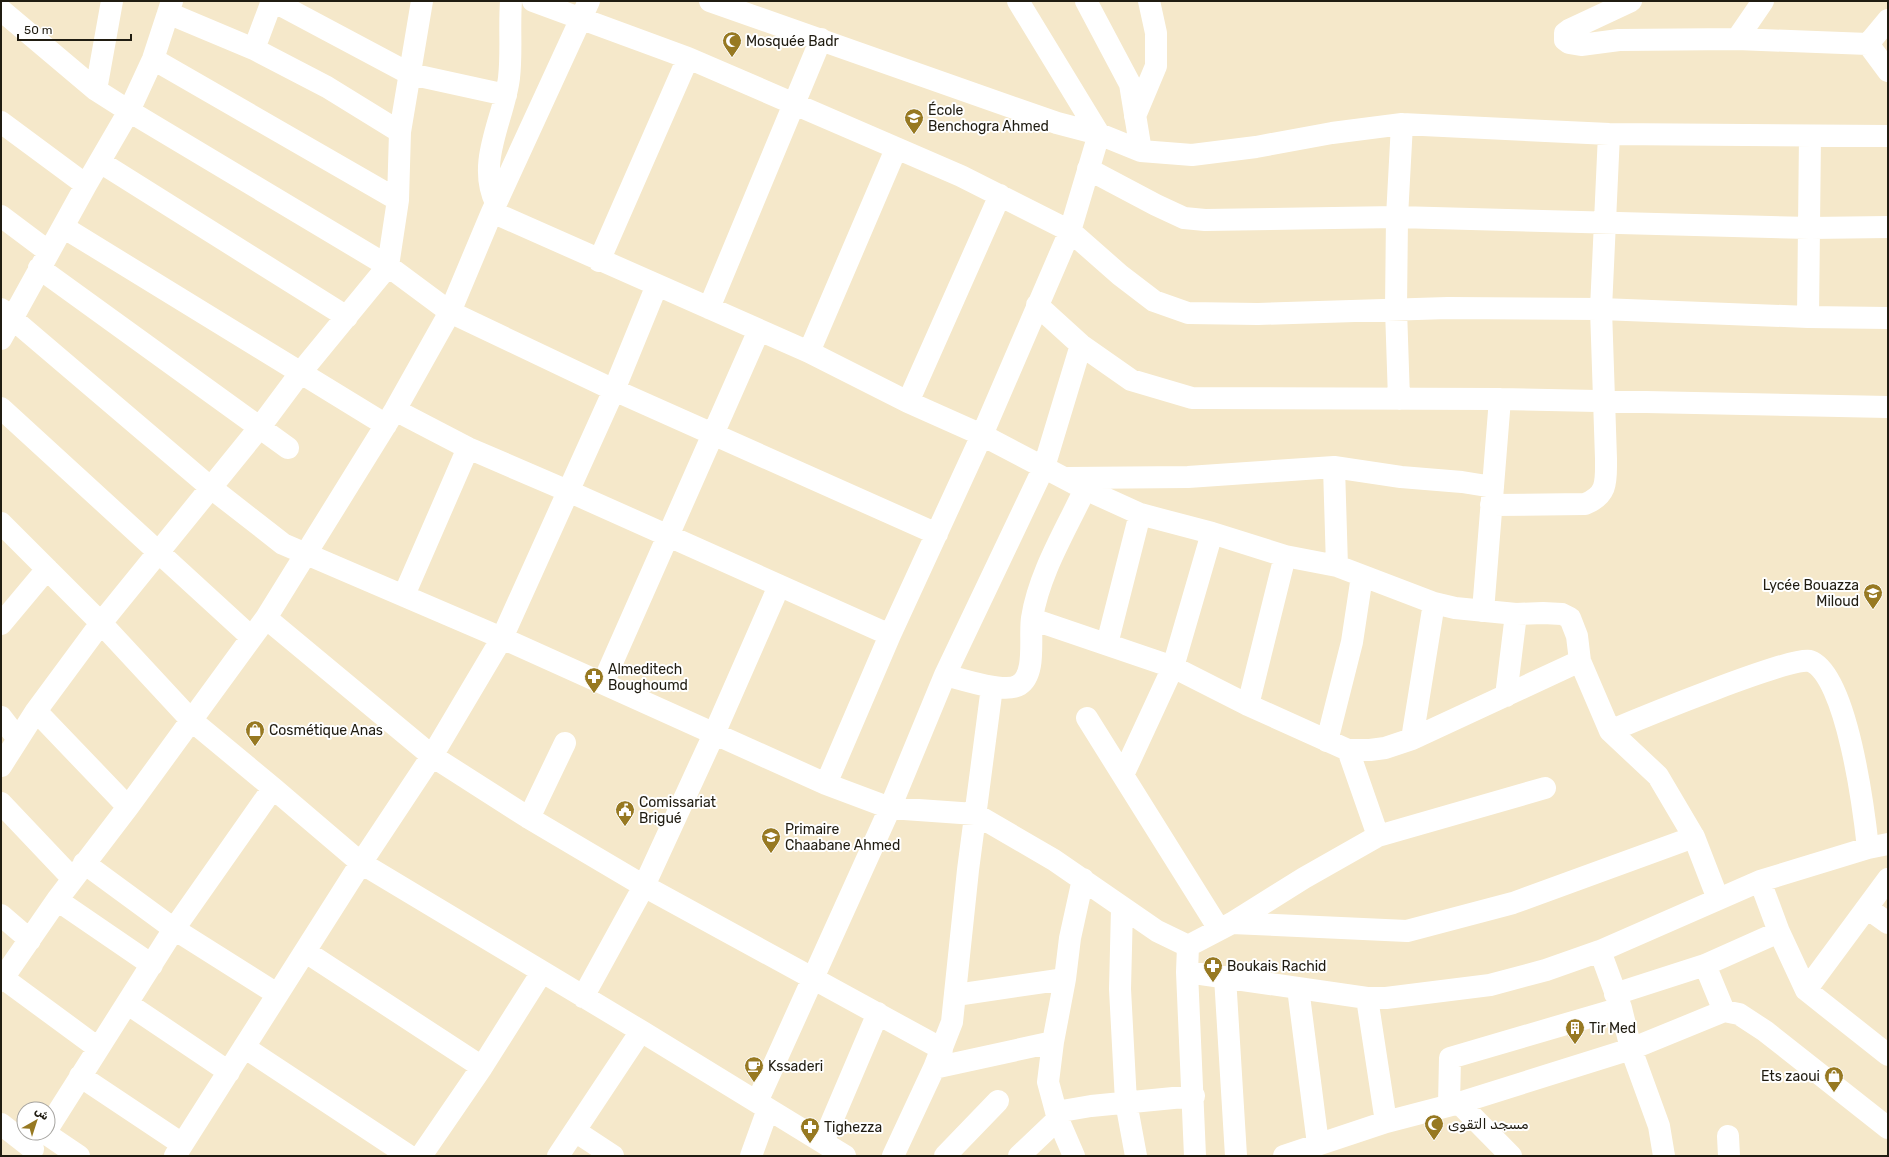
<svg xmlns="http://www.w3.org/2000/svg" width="1889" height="1157" viewBox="0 0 1889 1157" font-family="Rubik,'Noto Naskh Arabic',sans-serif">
  <rect width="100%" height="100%" fill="#f5e8ca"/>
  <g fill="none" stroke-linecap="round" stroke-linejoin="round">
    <path stroke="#fff" stroke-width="22" d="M 273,1 L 410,74 L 506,95
      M 533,1 L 688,58 L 961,176 L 1070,231 L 1120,275 L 1154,301 L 1188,313 L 1258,314 L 1448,308 L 1601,309 L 1808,317 L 1888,318
      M 710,1 L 1057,123 L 1099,134 L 1141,151 L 1192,155 L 1256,147 L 1332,133 L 1402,124 L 1609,134 L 1888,136
      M 1086,1 L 1130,84 L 1141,151
      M 1631,1 L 1569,30 L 1565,33 L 1565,40 L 1569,43 L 1581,45 L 1619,40 L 1737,39 L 1868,44
      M 1,10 L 96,90 L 129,111 L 388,266 L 450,312 L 614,390 L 937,534
      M 168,13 L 254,49 L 272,1
      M 1888,20 L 1868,44 L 1888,71
      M 1737,39 L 1763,1
      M 254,49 L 327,87 L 400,132
      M 153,59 L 398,200
      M 96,90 L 112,1
      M 1135,116 L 1156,66 L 1156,33 L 1149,1
      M 1,122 L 86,185
      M 100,162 L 347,317
      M 1088,169 L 1156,205 L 1184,218 L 1205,220 L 1397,217 L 1810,228 L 1888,227
      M 496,203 C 476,162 504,119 509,78 C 512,52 509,27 511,1
      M 492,212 L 809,352 L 908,402 L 982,435 L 1085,489 L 1140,514 L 1212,533 L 1285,556 L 1337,566 L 1434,603 L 1455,608 L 1516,614 L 1543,613 L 1562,614 L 1570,618 L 1577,636 L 1580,661 L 1610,731 L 1658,776 L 1694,837 L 1718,899
      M 1,216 L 49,252
      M 63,227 L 386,425
      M 599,261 L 688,58
      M 39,268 L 288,448
      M 1037,305 L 1081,345 L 1131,380 L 1192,398 L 1500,399 L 1888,407
      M 709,308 L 821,39
      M 1,309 L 210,487 L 283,544 L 502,638 L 826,784 L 890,808 L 975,814 L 1054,860 L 1157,931 L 1188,946
      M 1808,317 L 1810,136
      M 1,339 L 86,185 L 129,111 L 153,59 L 172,1
      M 809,352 L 896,149
      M 1399,399 L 1396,309 L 1397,217 L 1402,124
      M 908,402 L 1000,195
      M 1,408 L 251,637
      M 395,410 L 468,448 L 568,491 L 890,635
      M 1334,467 L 1337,566
      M 1068,478 L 1188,477 L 1334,467 L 1401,477 L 1462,482 L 1493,487
      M 1491,505 L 1585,504 C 1608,495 1606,481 1606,459 L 1601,309 L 1609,134
      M 1,523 L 101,623 L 191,720 L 273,788 L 361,863 L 641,1031 L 845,1156
      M 404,595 L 468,448
      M 1483,611 L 1500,399
      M 266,618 L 432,756 L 529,818 L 644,886 L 942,1049
      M 1032,619 L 1173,667 L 1248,705 L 1348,750 L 1370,750 L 1385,748 L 1412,739 L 1580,661
      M 1,624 L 47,569
      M 1107,644 L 1140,514
      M 945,675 C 961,679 1005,694 1019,685 C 1037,674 1029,636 1032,618 C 1039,573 1066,530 1085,489
      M 603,683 L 759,330
      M 1506,696 L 1516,614
      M 1248,705 L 1285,556
      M 36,711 L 128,807
      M 1,717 L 18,739
      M 1087,718 L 1219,929
      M 1610,731 C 1636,720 1794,655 1810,661 C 1847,674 1864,811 1868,848
      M 1412,739 L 1434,603
      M 1327,741 L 1352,642 L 1362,576
      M 1348,750 L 1378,836
      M 1,766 L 36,711 L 101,623 L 260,427 L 301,372 L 388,266 L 398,200 L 400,132 L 422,1
      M 1123,775 L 1173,667 L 1212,533
      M 826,784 L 890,635 L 982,435 L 1070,231 L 1099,134 L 1018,1
      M 1,803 L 73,879
      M 529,818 L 565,743
      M 84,863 L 174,929 L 277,994
      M 1760,881 L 1779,932 L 1806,990 L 1888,1055
      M 57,900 L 152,965
      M 1122,908 L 1120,989 L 1126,1102 L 1136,1156
      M 1867,908 L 1888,923
      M 1,915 L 30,940
      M 1232,923 L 1407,931 L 1513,903 L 1694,837
      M 1600,951 L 1621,1008 L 1631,1049 L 1659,1126 L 1664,1156
      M 306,952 L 482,1067
      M 1705,965 L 1724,1011
      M 1187,972 L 1367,998 L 1386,998 L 1490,985 L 1546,970 L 1600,951 L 1760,881 L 1868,848 L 1888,844
      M 1225,977 L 1236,1156
      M 3,978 L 98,1048
      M 1,981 L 57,900 L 128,807 L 266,618 L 395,410 L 450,312 L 492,212 L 589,1
      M 1298,988 L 1318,1144
      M 1806,990 L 1888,879
      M 1615,994 L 1705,965 L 1779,932
      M 956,995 L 1065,979
      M 583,997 L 644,886 L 714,734 L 779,586
      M 1367,998 L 1386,1122
      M 128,1004 L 229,1072
      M 244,1047 L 409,1156
      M 934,1068 L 1053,1042
      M 80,1076 L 182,1144
      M 757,1102 L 890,808 L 945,675 L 1044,467 L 1081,345
      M 1459,1103 L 1511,1156
      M 1449,1105 L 1450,1058 L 1621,1008
      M 1056,1112 L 1091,1106 L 1194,1096
      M 1,1124 L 33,1149
      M 48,1128 L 174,929 L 273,788
      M 575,1131 L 613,1156
      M 45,1133 L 79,1156
      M 1728,1136 L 1729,1156
      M 823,1142 L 878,1013
      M 175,1156 L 361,863 L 432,756 L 502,638 L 614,390 L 657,285
      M 421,1156 L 482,1067 L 542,972
      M 558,1156 L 641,1031
      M 751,1156 L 768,1109
      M 893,1156 L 934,1068 L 952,1022 L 968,870 L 992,687
      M 945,1156 L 998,1101
      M 1019,1156 L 1058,1119
      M 1074,1156 L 1058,1119 L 1048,1082 L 1053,1042 L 1065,979 L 1070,938 L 1083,879
      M 1195,1156 L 1187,972 L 1188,946 L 1232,923 L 1304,878 L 1378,836 L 1545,788
      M 1284,1156 L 1386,1122 L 1459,1103 L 1631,1049 L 1724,1011 L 1739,1014 L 1765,1031 L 1888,1128"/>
  </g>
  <defs>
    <symbol id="mosque-pin" viewBox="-11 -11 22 30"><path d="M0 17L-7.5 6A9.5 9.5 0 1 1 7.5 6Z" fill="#977922" stroke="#fff"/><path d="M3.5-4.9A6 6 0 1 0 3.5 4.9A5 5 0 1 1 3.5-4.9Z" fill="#fff"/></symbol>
    <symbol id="school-pin" viewBox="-11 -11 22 30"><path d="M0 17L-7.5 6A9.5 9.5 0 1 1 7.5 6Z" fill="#977922" stroke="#fff"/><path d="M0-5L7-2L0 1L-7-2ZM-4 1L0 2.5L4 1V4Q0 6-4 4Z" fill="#fff"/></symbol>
    <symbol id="pharmacy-pin" viewBox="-11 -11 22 30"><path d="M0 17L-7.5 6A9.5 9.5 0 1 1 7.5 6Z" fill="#977922" stroke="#fff"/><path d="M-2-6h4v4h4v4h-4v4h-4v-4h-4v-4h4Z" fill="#fff"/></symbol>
    <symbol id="shop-pin" viewBox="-11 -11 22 30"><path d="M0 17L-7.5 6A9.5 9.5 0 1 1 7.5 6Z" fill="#977922" stroke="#fff"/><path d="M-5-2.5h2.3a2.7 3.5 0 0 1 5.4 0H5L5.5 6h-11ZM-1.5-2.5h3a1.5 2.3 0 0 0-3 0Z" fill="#fff"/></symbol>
    <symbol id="civic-pin" viewBox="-11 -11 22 30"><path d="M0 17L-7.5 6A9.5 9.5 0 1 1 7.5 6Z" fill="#977922" stroke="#fff"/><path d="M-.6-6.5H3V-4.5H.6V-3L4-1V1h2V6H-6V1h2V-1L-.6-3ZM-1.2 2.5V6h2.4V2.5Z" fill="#fff"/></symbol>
    <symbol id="building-pin" viewBox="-11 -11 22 30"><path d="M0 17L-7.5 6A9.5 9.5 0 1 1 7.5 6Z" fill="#977922" stroke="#fff"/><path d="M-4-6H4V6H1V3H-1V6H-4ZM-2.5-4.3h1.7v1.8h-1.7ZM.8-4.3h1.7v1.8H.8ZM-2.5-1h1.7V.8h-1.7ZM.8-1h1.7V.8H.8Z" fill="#fff"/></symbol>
    <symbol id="cafe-pin" viewBox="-11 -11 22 30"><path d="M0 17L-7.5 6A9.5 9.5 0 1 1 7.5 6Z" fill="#977922" stroke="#fff"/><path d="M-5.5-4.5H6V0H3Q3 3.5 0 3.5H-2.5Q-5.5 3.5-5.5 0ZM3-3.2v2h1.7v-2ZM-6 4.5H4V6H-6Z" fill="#fff"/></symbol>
  </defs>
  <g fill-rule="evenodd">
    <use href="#mosque-pin" x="721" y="30" width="22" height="30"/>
    <use href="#school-pin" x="903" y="107" width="22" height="30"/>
    <use href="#school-pin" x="1862" y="582" width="22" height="30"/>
    <use href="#pharmacy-pin" x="583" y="666" width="22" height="30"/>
    <use href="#shop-pin" x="244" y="719" width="22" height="30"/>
    <use href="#civic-pin" x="614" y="799" width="22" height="30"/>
    <use href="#school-pin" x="760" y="826" width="22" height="30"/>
    <use href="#pharmacy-pin" x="1202" y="955" width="22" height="30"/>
    <use href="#building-pin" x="1564" y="1017" width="22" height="30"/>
    <use href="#cafe-pin" x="743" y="1055" width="22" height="30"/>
    <use href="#shop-pin" x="1823" y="1065" width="22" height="30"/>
    <use href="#mosque-pin" x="1423" y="1113" width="22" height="30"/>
    <use href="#pharmacy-pin" x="799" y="1116" width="22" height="30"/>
  </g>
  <g text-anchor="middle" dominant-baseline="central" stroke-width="4" stroke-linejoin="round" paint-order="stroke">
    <g font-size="14" fill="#201c11" stroke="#fff" text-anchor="start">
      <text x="746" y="41">Mosquée Badr</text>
      <text x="928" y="110">École<tspan x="928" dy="16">Benchogra Ahmed</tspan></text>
      <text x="1859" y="585" text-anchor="end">Lycée Bouazza<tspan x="1859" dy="16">Miloud</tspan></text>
      <text x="608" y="669">Almeditech<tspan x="608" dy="16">Boughoumd</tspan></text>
      <text x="269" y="730">Cosmétique Anas</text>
      <text x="639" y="802">Comissariat<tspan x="639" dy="16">Brigué</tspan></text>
      <text x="785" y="829">Primaire<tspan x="785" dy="16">Chaabane Ahmed</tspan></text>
      <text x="1227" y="966">Boukais Rachid</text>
      <text x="1589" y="1028">Tir Med</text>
      <text x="768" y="1066">Kssaderi</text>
      <text x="1820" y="1076" text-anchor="end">Ets zaoui</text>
      <text x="1448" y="1124">مسجد التقوى</text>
      <text x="824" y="1127">Tighezza</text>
    </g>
  </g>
  <rect width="1889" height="1157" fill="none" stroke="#201c11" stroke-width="4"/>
  <g transform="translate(36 1121) rotate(39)"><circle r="19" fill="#ffffff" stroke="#a6a4a0"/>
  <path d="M0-3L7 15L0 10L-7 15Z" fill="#977922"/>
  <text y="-6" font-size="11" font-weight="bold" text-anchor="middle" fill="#201c11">ش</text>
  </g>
  <path d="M18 34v6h113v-6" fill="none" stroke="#201c11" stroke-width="2"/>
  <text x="24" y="34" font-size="12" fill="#201c11" stroke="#ffffff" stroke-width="3" paint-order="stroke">50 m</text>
</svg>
